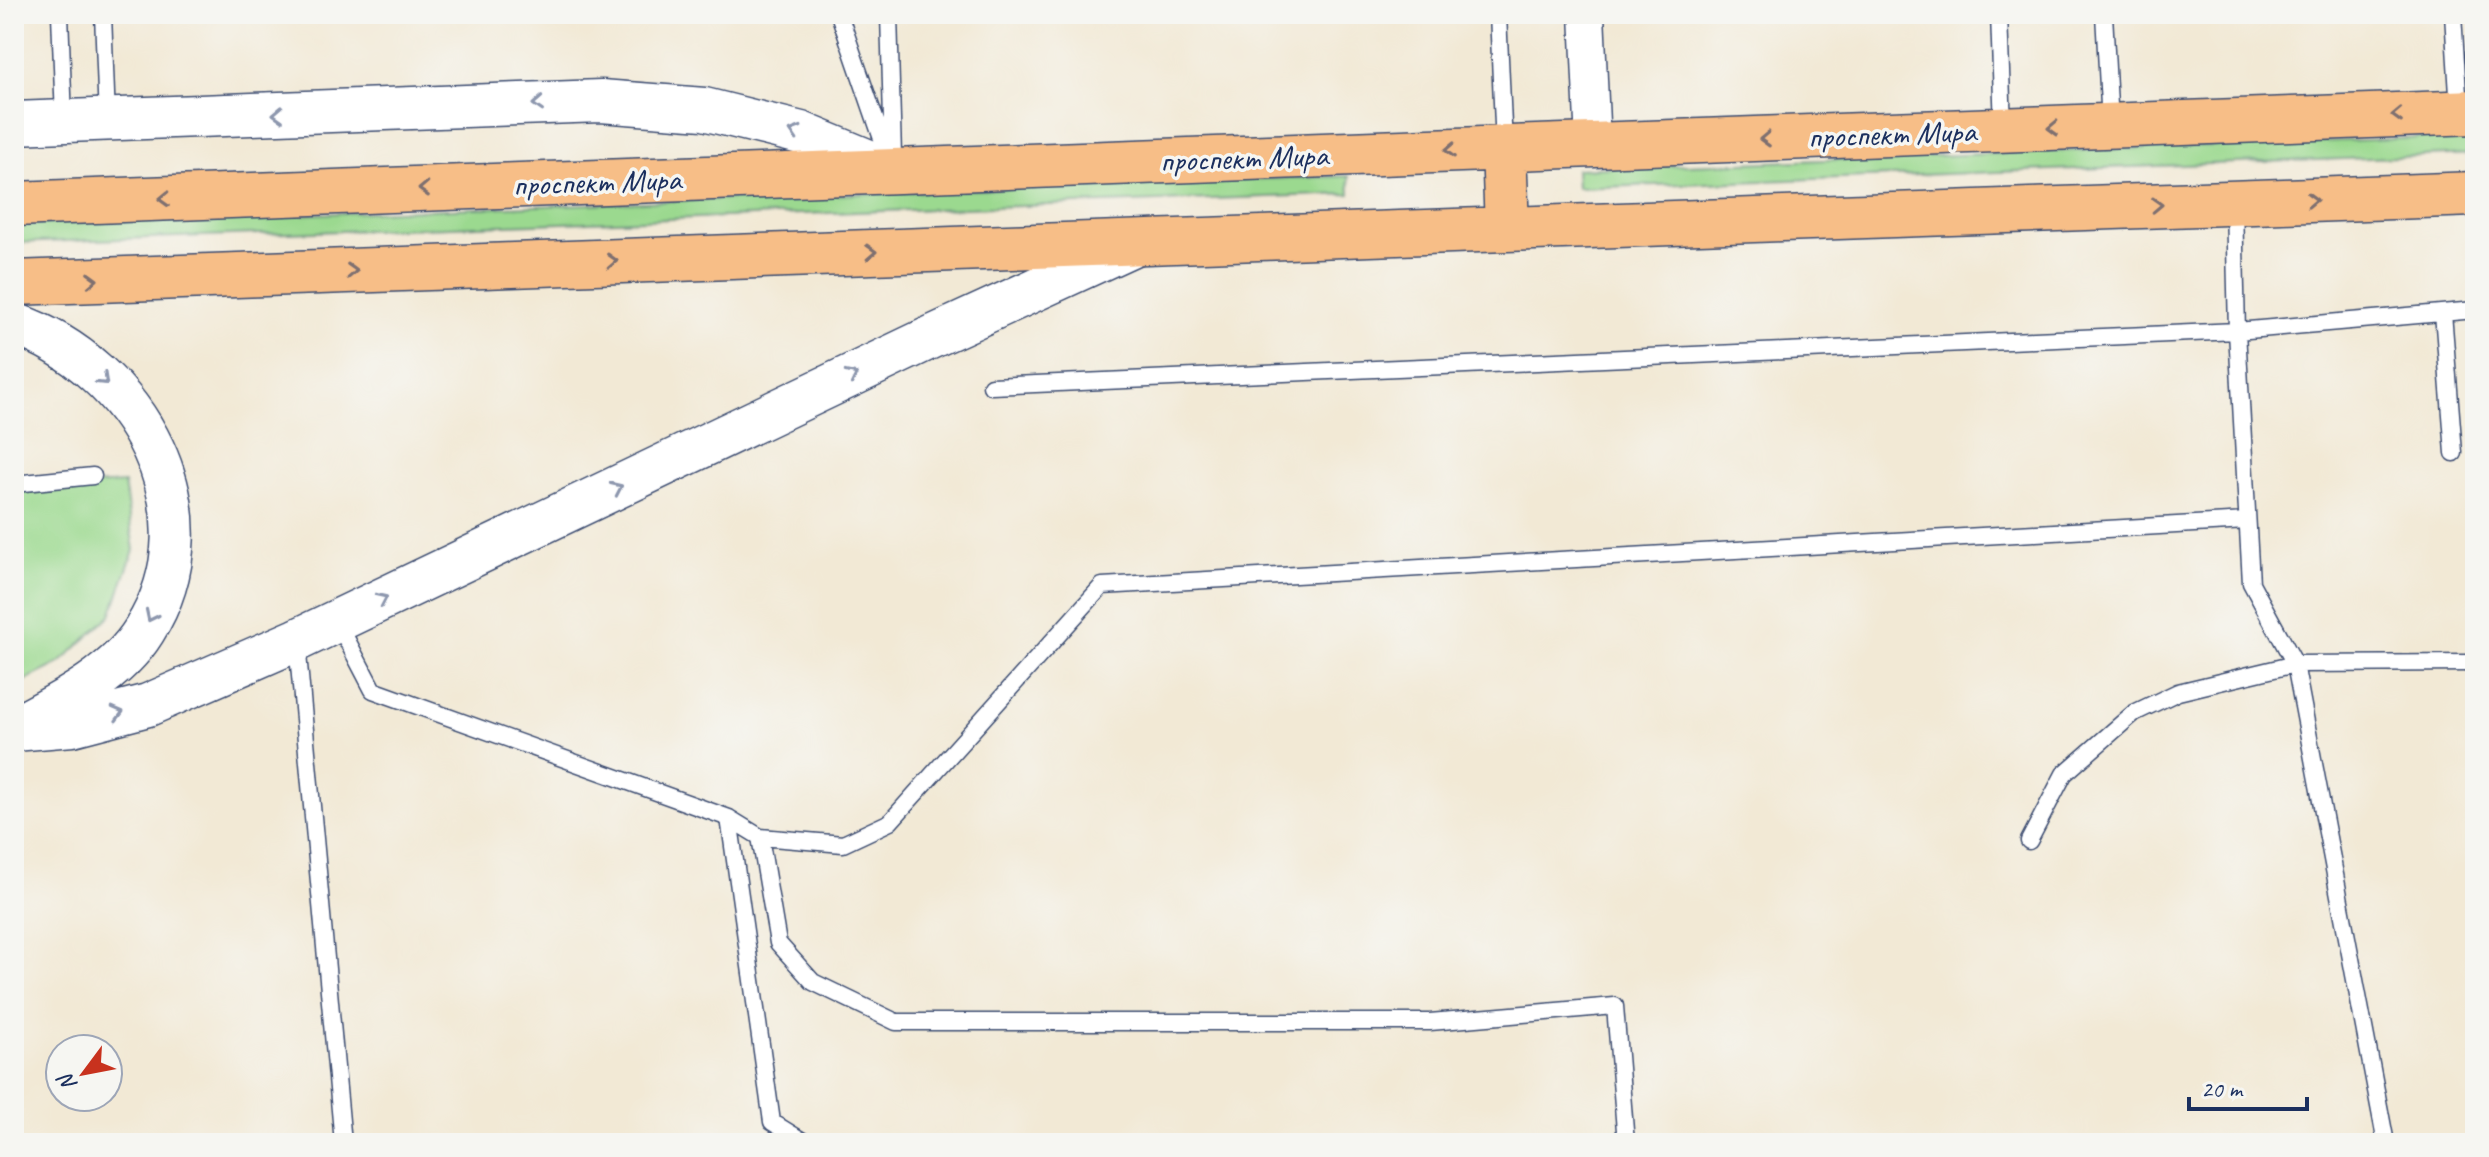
<svg xmlns="http://www.w3.org/2000/svg" width="2489" height="1157" viewBox="0 0 2489 1157" font-family="Caveat,sans-serif">
  <rect width="100%" height="100%" fill="#f6f6f2"/>
  <filter id="ink" filterUnits="userSpaceOnUse"><feTurbulence type="fractalNoise" baseFrequency=".0125" numOctaves="2"/><feDisplacementMap in="SourceGraphic" scale="16" xChannelSelector="R" yChannelSelector="G"/><feConvolveMatrix kernelMatrix="1 2 1 2 8 2 1 2 1" color-interpolation-filters="sRGB"/></filter>
  <filter id="wash" filterUnits="userSpaceOnUse"><feTurbulence type="fractalNoise" baseFrequency=".006" numOctaves="4" result="noise"/><feDisplacementMap in="SourceGraphic" scale="32" xChannelSelector="R" yChannelSelector="G"/><feGaussianBlur stdDeviation="1.8" result="paint"/><feColorMatrix in="noise" values="0 0 0 0 0 0 0 0 0 0 0 0 0 0 0 0 0 1.4 0 .05"/><feComposite in="paint" operator="in"/></filter>
  <g filter="url(#wash)">
    <rect width="100%" height="100%" fill="#f2e9d5"/>
    <path fill="#9bd98f" stroke="#5b8476" stroke-width="2" d="M 2475,136 L 2475,154 L 1577,188 L 1576,169 Z
      M 1349,176 L 1350,194 L 14,243 L 14,225 Z
      M 124,483 L 134,550 L 111,615 L 60,663 L 14,686 L 14,490 Z"/>
  </g>
  <g filter="url(#ink)">
    <g fill="none" stroke-linecap="round" stroke-linejoin="round">
      <defs>
        <path id="service" d="M 60,14 L 64,120
          M 103,14 L 107,120
          M 839,14 L 890,162
          M 889,14 L 893,156
          M 1498,14 L 1504,147
          M 1999,14 L 2003,128
          M 2104,14 L 2110,124
          M 2453,14 L 2459,111
          M 2234,204 L 2237,331 L 2475,310
          M 2443,313 L 2454,453
          M 991,386 L 2237,331 L 2251,583 L 2295,664 L 2386,1143
          M 14,484 L 93,476
          M 338,623 L 373,690 L 729,818 L 760,837 L 843,844 L 890,822 L 1102,586 L 2247,521
          M 297,643 L 343,1143
          M 729,818 L 772,1122 L 806,1143
          M 760,837 L 778,943 L 813,982 L 896,1022 L 1430,1022 L 1615,1006 L 1626,1143
          M 2029,841 L 2064,774 L 2134,713 L 2178,692 L 2295,664 L 2475,663"/>
        <path id="minor" d="M 1587,14 L 1593,145"/>
        <path id="tertiary" d="M 14,123 L 601,101 L 704,109 L 801,133 L 893,171
          M 14,324 C 137,366 219,513 144,631 C 118,673 67,700 25,722
          M 14,730 L 72,725 L 148,705 L 297,640 L 934,336 L 1139,242"/>
        <path id="primary" d="M 1504,148 L 1507,229
          M 14,204 L 2475,112
          M 14,283 L 2475,194"/>
      </defs>
      <use href="#service" stroke="#3b4b70" stroke-width="19"/>
      <use href="#minor" stroke="#3b4b70" stroke-width="37"/>
      <use href="#tertiary" stroke="#3b4b70" stroke-width="45"/>
      <use href="#primary" stroke="#3b4b70" stroke-width="47"/>
      <use href="#service" stroke="#fff" stroke-width="16"/>
      <use href="#minor" stroke="#fff" stroke-width="34"/>
      <use href="#tertiary" stroke="#fff" stroke-width="42"/>
      <use href="#primary" stroke="#f7be87" stroke-width="44"/>
    </g>
    <defs><path id="oneway-chevron" d="M-2-3.5L2.5 0L-2 3.5" fill="none" stroke-width="1.6" stroke-linecap="round" stroke-linejoin="round" transform="scale(2)"/></defs>
    <g stroke="#8d97ae">
      <use href="#oneway-chevron" transform="translate(538 104) rotate(177)"/>
      <use href="#oneway-chevron" transform="translate(278 114) rotate(178)"/>
      <use href="#oneway-chevron" transform="translate(795 132) rotate(-163)"/>
      <use href="#oneway-chevron" transform="translate(852 376) rotate(-26)"/>
      <use href="#oneway-chevron" transform="translate(103 380) rotate(43)"/>
      <use href="#oneway-chevron" transform="translate(617 488) rotate(-25)"/>
      <use href="#oneway-chevron" transform="translate(382 599) rotate(-25)"/>
      <use href="#oneway-chevron" transform="translate(151 616) rotate(116)"/>
      <use href="#oneway-chevron" transform="translate(118 713) rotate(-15)"/>
    </g>
    <g stroke="#7e6f70">
      <use href="#oneway-chevron" transform="translate(2397 115) rotate(178)"/>
      <use href="#oneway-chevron" transform="translate(2053 128) rotate(178)"/>
      <use href="#oneway-chevron" transform="translate(1765 139) rotate(178)"/>
      <use href="#oneway-chevron" transform="translate(1450 150) rotate(178)"/>
      <use href="#oneway-chevron" transform="translate(424 189) rotate(178)"/>
      <use href="#oneway-chevron" transform="translate(164 199) rotate(178)"/>
      <use href="#oneway-chevron" transform="translate(2312 200) rotate(-2)"/>
      <use href="#oneway-chevron" transform="translate(2157 205) rotate(-2)"/>
      <use href="#oneway-chevron" transform="translate(871 252) rotate(-2)"/>
      <use href="#oneway-chevron" transform="translate(612 261) rotate(-2)"/>
      <use href="#oneway-chevron" transform="translate(352 271) rotate(-2)"/>
      <use href="#oneway-chevron" transform="translate(92 280) rotate(-2)"/>
    </g>
  </g>
  <g text-anchor="middle" dominant-baseline="central" stroke-width="7" stroke-linejoin="round" paint-order="stroke">
    <g font-size="32" fill="#1b2f5e" stroke="#f6f6f2">
      <text transform="translate(1892 134) rotate(-2)">проспект Мира</text>
      <text transform="translate(1244 158) rotate(-2)">проспект Мира</text>
      <text transform="translate(597 182) rotate(-2)">проспект Мира</text>
    </g>
  </g>
  <rect width="2489" height="1157" fill="none" stroke="#f6f6f2" stroke-width="48"/>
  <g transform="translate(84 1073) rotate(238)"><circle r="38" fill="#f6f6f2" stroke="#9ea6b7" stroke-width="2"/>
  <path d="M0-6L14 30L0 20L-14 30Z" fill="#c8321e"/>
  <text y="-12" font-size="22" font-weight="bold" text-anchor="middle" fill="#1b2f5e">N</text>
  </g>
  <path d="M2189 1097v12h118v-12" fill="none" stroke="#1b2f5e" stroke-width="4"/>
  <text x="2201" y="1097" font-size="24" fill="#1b2f5e" stroke="#f6f6f2" stroke-width="6" paint-order="stroke">20 m</text>
</svg>
